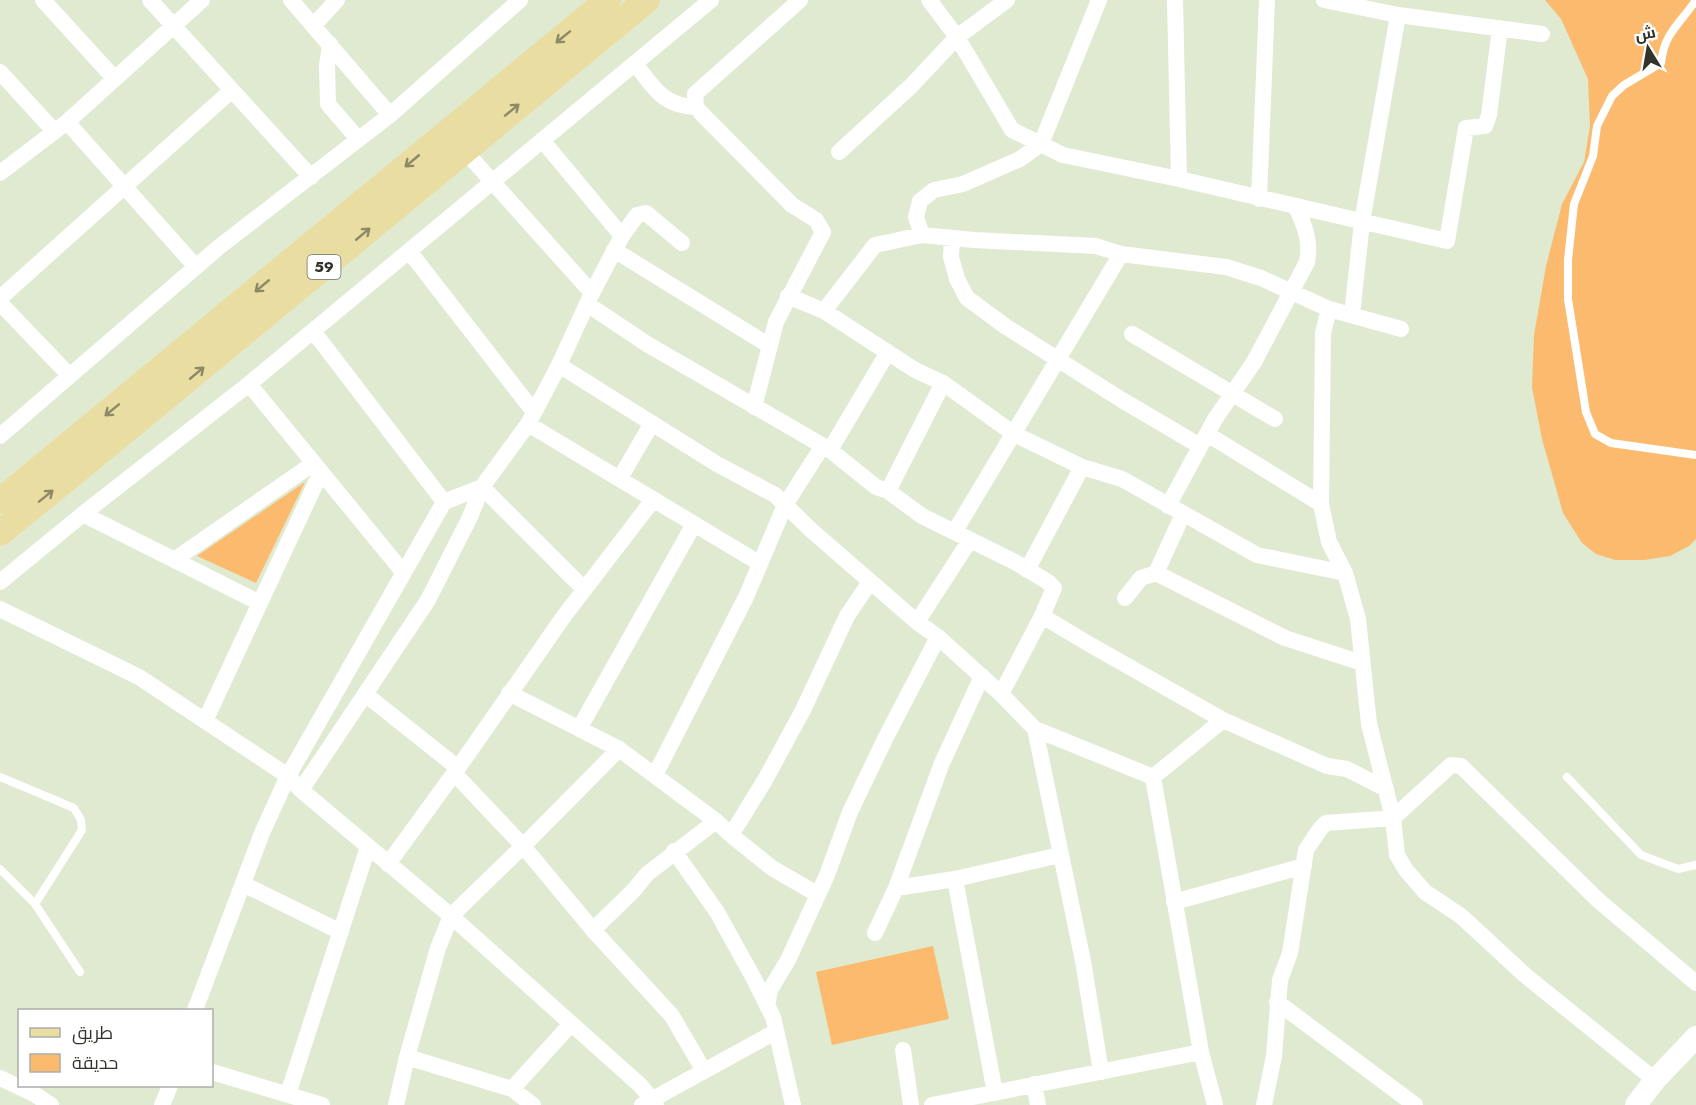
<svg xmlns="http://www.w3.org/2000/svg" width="1696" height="1105" viewBox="0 0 1696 1105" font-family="Jost,Cairo,sans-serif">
  <rect width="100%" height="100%" fill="#dfead1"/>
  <path fill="#fbba6e" d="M 1545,0 L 1696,0 L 1696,539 L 1689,546 L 1670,556 L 1644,560 L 1615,560 L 1596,554 L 1582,543 L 1563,513 L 1542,439 L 1532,387 L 1534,335 L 1546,266 L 1562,204 L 1584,162 L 1590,126 L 1588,79 L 1561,19 Z
    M 305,482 L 256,583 L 197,556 Z
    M 933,946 L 949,1019 L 832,1045 L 816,972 Z"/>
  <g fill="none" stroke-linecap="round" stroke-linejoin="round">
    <path stroke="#fff" stroke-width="8" d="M 1696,0 C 1680,24 1664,33 1661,63 L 1624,85 L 1612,96 L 1597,126 L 1593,156 L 1574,204 L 1568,260 L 1568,299 L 1586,412 L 1595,434 L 1611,443 L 1696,455
      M 0,777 L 74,808 L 81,820 L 82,830 L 35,904 L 80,972
      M 1567,777 L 1641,855 L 1678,869 L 1696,865
      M 0,869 L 35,904"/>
    <path stroke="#fff" stroke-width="16" d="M 43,0 L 115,79
      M 150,0 L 311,177
      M 291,0 L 390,115
      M 929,0 L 957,37 L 1012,130 L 1063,155 L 1179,179 L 1447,241 L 1466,128 L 1485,126 L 1489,115 L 1500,28
      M 1175,0 L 1179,179
      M 1324,0 L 1398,15 L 1542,34
      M 314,25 L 337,0
      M 330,44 L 327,66 L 328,104 L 358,139
      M 635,64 C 655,88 662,106 696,107
      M 0,72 L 54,131
      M 67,122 L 196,267
      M 542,140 L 622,236
      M 464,150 L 592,293
      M 839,152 L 911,86 L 957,37 L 1007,0
      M 0,173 L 67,122 L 202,0
      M 1259,199 L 1267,0
      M 922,235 L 916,217 L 920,201 L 934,190 L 963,184 L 1020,159 L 1041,144 L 1099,0
      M 952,238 L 951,257 L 957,279 L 967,298 L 1005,326 L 1122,400 L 1200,446
      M 614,250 L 770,346
      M 409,251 L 534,412
      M 788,296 L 824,311 L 915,370 L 943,383 L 1014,434 L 1082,467 L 1122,479 L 1257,555 L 1345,573
      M 0,298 L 232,90
      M 0,303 L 69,375
      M 587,304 L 647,344 L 830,450 L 876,487 L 888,491 L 922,516 L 1015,562 L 1048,582 L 1054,588 L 1042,616 L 1001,694
      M 1329,309 L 1323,333 L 1321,504 L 1329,542 L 1345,573 L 1358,619 L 1369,724 L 1393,818 L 1397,855 L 1406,870 L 1425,892 L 1461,916 L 1526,976 L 1655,1080
      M 824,311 L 875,245 L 922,235 L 974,240 L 1096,246 L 1121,254 L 1226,267 L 1261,278 L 1329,309 L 1401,329
      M 1352,315 L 1362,222 L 1398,15
      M 313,331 L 444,502
      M 1132,334 L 1275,419
      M 559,365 L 717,464 L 775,495 L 811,530 L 917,622 L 938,637 L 1001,694 L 1035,729 L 1083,961 L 1101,1072
      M 249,384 L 403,572
      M 754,407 L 776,322 L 823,232 L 816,220 L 792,205 L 701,113 L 696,107 L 695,94 L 800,0
      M 528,424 L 759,563
      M 1207,434 L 1321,504
      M 0,436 L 219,247 L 390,115 L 520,0
      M 830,450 L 888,352
      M 620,478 L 652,423
      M 888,491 L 943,383
      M 1168,506 L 1215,419 L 1254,362 L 1307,262 C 1311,242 1305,226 1296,207
      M 83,514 L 260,603
      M 955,531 L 1121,254
      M 174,560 L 314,463
      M 1027,570 L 1082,467
      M 1156,573 L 1285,638 L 1362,663
      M 0,582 L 83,514 L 249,384 L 711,0
      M 1125,598 L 1141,578 L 1156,573 L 1183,514
      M 0,609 L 139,677 L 288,776 L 301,790 L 451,916 L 641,1086 L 656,1105
      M 1042,616 L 1089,644 L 1223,720 L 1327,766 L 1347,769 L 1386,789
      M 917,622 L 970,540
      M 509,693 L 619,749 L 716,821 L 731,835 L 772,868 L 817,894
      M 365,694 L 458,768
      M 205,721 L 321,472
      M 579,729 L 694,524
      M 1035,729 L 1153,777
      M 454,773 L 523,846 L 593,930 L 672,1016 L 704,1071
      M 655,775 L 746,597 L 785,505 L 822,447
      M 301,790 L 428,600 L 470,517 L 482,487 L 528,424 L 559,365 L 592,293 L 622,236 L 637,215 L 646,213 L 682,243
      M 731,835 L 765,780 L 803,710 L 847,616 L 870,582
      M 674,851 L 717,912 L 754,979 L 773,1017 L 793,1105
      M 388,864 L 463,761 L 564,616 L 653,500
      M 955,879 L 995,1093
      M 243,884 L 341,932
      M 896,888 L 955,879 L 1060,855
      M 1174,902 L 1304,866
      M 593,930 L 634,890 L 647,874 L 716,821
      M 875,933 L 896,888 L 942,763 L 982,676
      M 1277,1002 L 1415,1105
      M 767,1006 L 770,990 L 788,960 L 827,875 L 850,812 L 885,739 L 938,637
      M 195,1010 L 262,833 L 288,776 L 444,502 L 482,487 L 584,589
      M 903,1050 L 911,1105
      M 407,1057 L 512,1089 L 533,1105
      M 212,1072 L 322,1105
      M 0,1078 L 34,1094 L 51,1105
      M 1034,1084 L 1038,1105
      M 512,1089 L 571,1024
      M 288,1094 L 368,847
      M 162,1105 L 170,1086
      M 396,1105 L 407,1057 L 438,948 L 451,916 L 523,846 L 619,749
      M 642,1105 L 775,1032
      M 932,1105 L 1201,1052
      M 1215,1105 L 1201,1052 L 1153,777 L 1223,720
      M 1264,1105 L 1274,1056 L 1280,980 L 1290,953 L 1306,850 L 1320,829 L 1326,823 L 1393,818 L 1451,765 L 1461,766 L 1599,901 L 1696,983"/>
    <path stroke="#fff" stroke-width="22" d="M 1636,1105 L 1655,1080 L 1696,1037"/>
    <path stroke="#eadda1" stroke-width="26" d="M 0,501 L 608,0
      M 0,533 L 85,464 L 647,0"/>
  </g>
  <defs><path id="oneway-shaft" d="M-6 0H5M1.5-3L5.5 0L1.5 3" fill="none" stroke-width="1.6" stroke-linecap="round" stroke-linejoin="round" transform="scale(1.5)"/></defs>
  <g stroke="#8d8866">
    <use href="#oneway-shaft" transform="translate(563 37) rotate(141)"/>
    <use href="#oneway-shaft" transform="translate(512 110) rotate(-39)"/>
    <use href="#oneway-shaft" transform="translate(412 161) rotate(140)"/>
    <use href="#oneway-shaft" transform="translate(363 234) rotate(-40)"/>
    <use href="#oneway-shaft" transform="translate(262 286) rotate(140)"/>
    <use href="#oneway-shaft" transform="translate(197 373) rotate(-40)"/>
    <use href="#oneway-shaft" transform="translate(112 410) rotate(141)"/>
    <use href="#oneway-shaft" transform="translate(46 496) rotate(-39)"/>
  </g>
  <g text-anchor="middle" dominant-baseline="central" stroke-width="4.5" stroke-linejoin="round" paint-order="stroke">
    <rect fill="#fff" stroke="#6e716a" stroke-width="1.5" x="307.5" y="255" width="33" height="24" rx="4.5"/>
    <g font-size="15" font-weight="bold" fill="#30342a">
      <text x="324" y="267">59</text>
    </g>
  </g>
  <rect x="18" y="1009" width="195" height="78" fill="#ffffff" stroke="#acaeaa" stroke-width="1.5"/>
  <rect x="30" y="1028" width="30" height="9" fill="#eadda1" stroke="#acaeaa" stroke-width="1.5"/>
  <text x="72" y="1039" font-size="18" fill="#30342a">طريق</text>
  <rect x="30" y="1054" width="30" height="18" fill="#fbba6e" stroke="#acaeaa" stroke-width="1.5"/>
  <text x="72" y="1069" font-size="18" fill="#30342a">حديقة</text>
  <g transform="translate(1648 48) rotate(349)" stroke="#ffffff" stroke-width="4.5" paint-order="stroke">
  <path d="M0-4.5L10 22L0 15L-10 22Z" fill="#30342a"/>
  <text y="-9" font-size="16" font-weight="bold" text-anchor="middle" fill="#30342a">ش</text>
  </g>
</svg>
